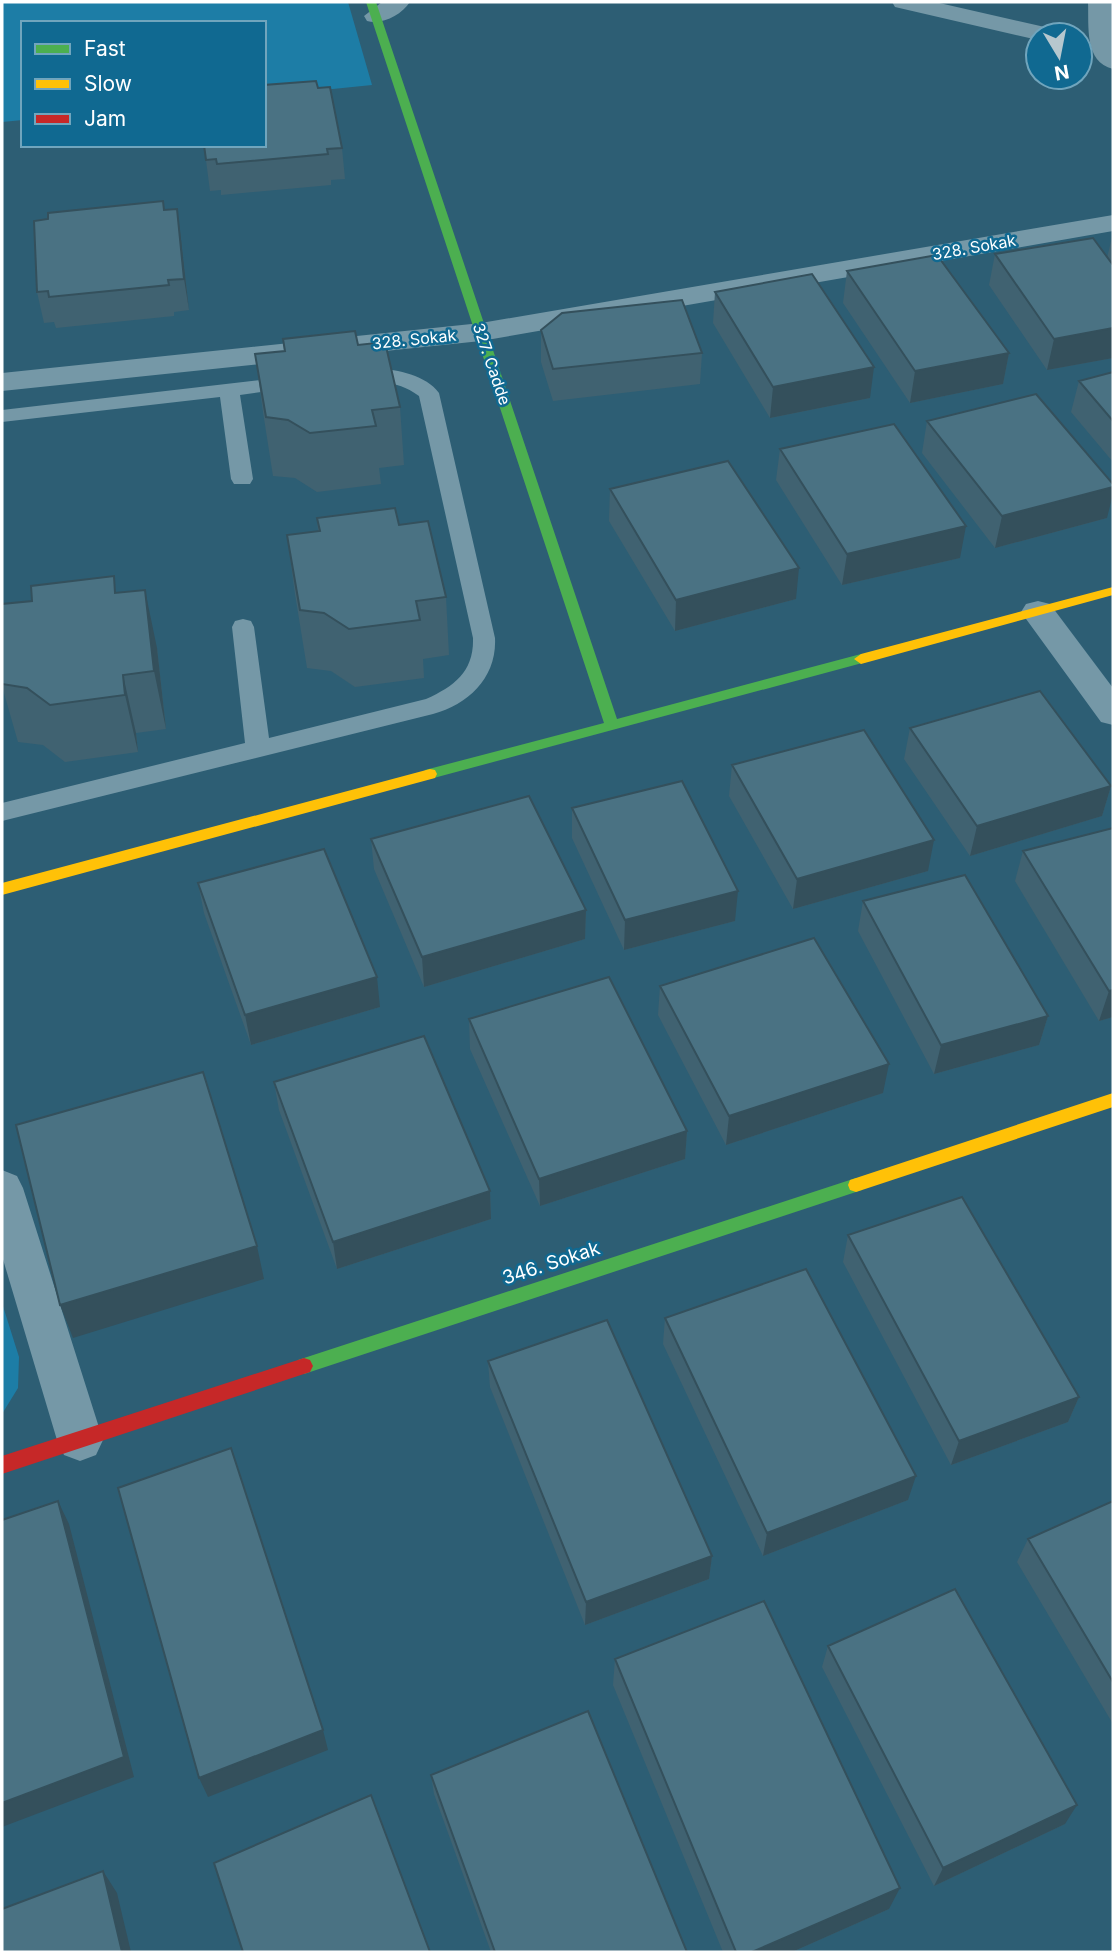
<svg xmlns="http://www.w3.org/2000/svg" width="1115" height="1954" viewBox="0 0 1115 1954" font-family="Inter,sans-serif">
  <rect width="100%" height="100%" fill="#2d5e74"/>
  <path fill="#1d7da6" d="M 2,2 L 348,2 L 372,85 L 264,96 L 264,23 L 23,23 L 23,120 L 2,122 Z
    M 2,1303 L 19,1357 L 18,1388 L 2,1414 Z"/>
  <g fill="none" stroke-linecap="round" stroke-linejoin="round">
    <path fill="#7598a7" fill-rule="evenodd" d="M 377,368 C 398,370 426,375 439,393 L 495,638 C 497,677 469,704 433,714 L 2,821 L 2,803 L 245,743 L 232,627 L 235,621 L 243,619 L 251,621 L 254,627 L 269,738 L 426,699 C 455,686 474,671 473,638 L 419,396 C 393,377 378,386 351,379 L 348,375 L 351,371 Z
      M 295,376 L 302,378 L 305,382 L 302,386 L 240,395 L 253,479 L 250,484 L 234,484 L 231,479 L 220,397 L 2,422 L 2,410 Z"/>
    <path fill="#7598a7" fill-rule="evenodd" d="M 382,2 L 410,2 C 401,15 383,25 367,21 L 364,16 Z
      M 892,2 L 935,2 L 1058,30 L 1061,35 L 1038,35 L 1038,40 L 895,7 Z
      M 1088,2 L 1112,2 L 1113,69 C 1084,62 1089,26 1088,2 Z
      M 1113,215 L 1113,231 L 481,341 L 2,391 L 2,373 L 481,323 Z
      M 1038,601 L 1050,604 L 1113,688 L 1113,725 L 1101,722 L 1021,612 L 1026,604 Z
      M 2,1170 L 17,1176 L 23,1188 L 103,1440 L 96,1455 L 80,1461 L 64,1455 L 57,1440 L 2,1256 Z"/>
    <path fill="#4caf50" fill-rule="evenodd" d="M 366,2 L 376,2 L 617,719 L 861,654 L 868,659 L 866,662 L 430,779 L 425,778 L 423,774 L 425,770 L 604,723 Z
      M 856,1178 L 862,1180 L 864,1185 L 862,1190 L 304,1374 L 298,1372 L 295,1366 L 298,1360 L 304,1358 Z"/>
    <path fill="#ffc107" fill-rule="evenodd" d="M 1113,587 L 1113,595 L 861,664 L 854,659 L 861,654 Z
      M 430,769 L 435,770 L 437,774 L 435,778 L 2,895 L 2,883 Z
      M 1113,1093 L 1113,1107 L 856,1192 L 850,1190 L 848,1185 L 850,1180 L 856,1178 Z"/>
    <path fill="#c62828" fill-rule="evenodd" d="M 304,1358 L 310,1360 L 313,1366 L 310,1372 L 2,1474 L 2,1456 Z"/>
  </g>
  <path fill="#406271" d="M 318,88 L 342,148 L 345,179 L 331,180 L 331,185 L 221,195 L 221,190 L 210,191 L 204,145 Z
    M 177,209 L 181,240 L 189,310 L 174,312 L 174,316 L 56,328 L 54,322 L 44,323 L 37,292 L 164,210 Z
    M 1113,233 L 1113,265 L 1107,258 Z
    M 995,254 L 1113,265 L 1113,358 L 1047,370 L 989,285 Z
    M 847,271 L 1009,353 L 1003,384 L 910,403 L 843,303 Z
    M 715,292 L 870,398 L 770,418 L 713,323 Z
    M 541,330 L 702,353 L 700,384 L 553,401 L 541,362 Z
    M 283,339 L 358,345 L 400,407 L 404,465 L 379,468 L 381,484 L 317,492 L 295,478 L 273,476 L 263,412 L 255,354 L 284,351 Z
    M 1113,372 L 1113,462 L 1071,412 L 1079,381 Z
    M 927,421 L 1107,518 L 995,548 L 922,453 Z
    M 780,449 L 960,558 L 842,585 L 776,480 Z
    M 610,489 L 796,599 L 675,631 L 609,521 Z
    M 317,518 L 399,525 L 446,597 L 449,655 L 423,659 L 424,678 L 355,687 L 331,671 L 307,668 L 295,594 L 287,535 L 318,531 Z
    M 118,593 L 157,648 L 166,729 L 136,733 L 138,752 L 65,762 L 43,745 L 18,742 L 2,686 L 2,604 Z
    M 910,728 L 1111,786 L 1102,816 L 970,856 L 904,759 Z
    M 732,765 L 928,871 L 793,909 L 729,796 Z
    M 572,808 L 735,921 L 624,950 L 572,838 Z
    M 1113,828 L 1113,1017 L 1099,1021 L 1015,881 L 1023,851 Z
    M 371,839 L 586,910 L 585,939 L 424,987 L 374,869 Z
    M 198,883 L 380,1007 L 251,1045 L 204,913 Z
    M 863,901 L 1048,1016 L 1039,1045 L 934,1074 L 858,931 Z
    M 660,986 L 883,1093 L 726,1145 L 658,1015 Z
    M 469,1019 L 687,1131 L 685,1159 L 540,1206 L 470,1049 Z
    M 274,1082 L 490,1191 L 491,1219 L 337,1269 L 279,1110 Z
    M 848,1235 L 1079,1397 L 1068,1422 L 951,1465 L 843,1262 Z
    M 665,1318 L 908,1500 L 763,1556 L 663,1344 Z
    M 488,1361 L 712,1556 L 709,1579 L 585,1625 L 490,1387 Z
    M 1113,1501 L 1113,1724 L 1017,1562 L 1028,1539 Z
    M 828,1646 L 1065,1824 L 934,1886 L 822,1667 Z
    M 615,1659 L 889,1909 L 792,1952 L 723,1952 L 613,1685 Z
    M 431,1775 L 687,1952 L 491,1952 L 434,1794 Z"/>
  <path fill="#34505c" d="M 177,209 L 181,240 L 189,310 L 184,279 Z
    M 1113,328 L 1113,358 L 1047,370 L 1054,339 Z
    M 1009,353 L 1003,384 L 910,403 L 915,371 Z
    M 874,367 L 870,398 L 770,418 L 773,387 Z
    M 1113,487 L 1113,494 L 1107,518 L 995,548 L 1002,516 Z
    M 966,526 L 960,558 L 842,585 L 847,554 Z
    M 799,568 L 796,599 L 675,631 L 676,600 Z
    M 145,590 L 157,648 L 166,729 L 154,671 Z
    M 123,675 L 136,733 L 138,752 L 125,695 Z
    M 1111,786 L 1102,816 L 970,856 L 977,826 Z
    M 934,840 L 928,871 L 793,909 L 797,879 Z
    M 738,891 L 735,921 L 624,950 L 625,920 Z
    M 586,910 L 585,939 L 424,987 L 422,957 Z
    M 377,977 L 380,1007 L 251,1045 L 245,1015 Z
    M 1113,990 L 1113,1017 L 1099,1021 L 1109,991 Z
    M 1048,1016 L 1039,1045 L 934,1074 L 941,1045 Z
    M 889,1064 L 883,1093 L 726,1145 L 729,1116 Z
    M 687,1131 L 685,1159 L 540,1206 L 539,1179 Z
    M 490,1191 L 491,1219 L 337,1269 L 333,1242 Z
    M 257,1246 L 264,1279 L 73,1338 L 60,1305 Z
    M 1079,1397 L 1068,1422 L 951,1465 L 959,1441 Z
    M 916,1476 L 908,1500 L 763,1556 L 767,1533 Z
    M 58,1501 L 69,1524 L 134,1777 L 2,1827 L 2,1803 Z
    M 712,1556 L 709,1579 L 585,1625 L 586,1602 Z
    M 323,1730 L 328,1750 L 208,1797 L 199,1778 Z
    M 1077,1805 L 1065,1824 L 934,1886 L 943,1868 Z
    M 103,1871 L 117,1893 L 131,1952 L 122,1952 Z
    M 900,1888 L 889,1909 L 792,1952 L 752,1952 Z"/>
  <path fill="#4a7283" stroke="#34505c" stroke-width="2" d="M 316,81 L 318,88 L 330,87 L 342,148 L 327,149 L 328,154 L 217,164 L 216,159 L 206,160 L 204,145 L 264,145 L 264,85 Z
    M 163,201 L 164,210 L 177,209 L 184,279 L 168,280 L 169,285 L 49,297 L 48,291 L 37,292 L 34,221 L 48,219 L 48,213 Z
    M 1093,238 L 1113,265 L 1113,328 L 1054,339 L 995,254 Z
    M 937,255 L 1009,353 L 915,371 L 847,271 Z
    M 812,274 L 874,367 L 773,387 L 715,292 Z
    M 682,300 L 702,353 L 553,369 L 541,330 L 562,313 Z
    M 355,331 L 358,345 L 385,342 L 400,407 L 372,410 L 376,426 L 310,433 L 288,420 L 266,417 L 255,354 L 285,351 L 283,339 Z
    M 1113,372 L 1113,421 L 1079,381 Z
    M 1036,394 L 1113,484 L 1113,487 L 1002,516 L 927,421 Z
    M 894,424 L 966,526 L 847,554 L 780,449 Z
    M 728,461 L 799,568 L 676,600 L 610,489 Z
    M 395,508 L 399,525 L 428,521 L 446,597 L 416,601 L 420,620 L 349,629 L 324,613 L 300,610 L 287,535 L 320,531 L 317,518 Z
    M 114,576 L 115,593 L 145,590 L 154,671 L 123,675 L 125,695 L 50,705 L 27,688 L 2,684 L 2,604 L 32,601 L 31,586 Z
    M 1040,691 L 1111,786 L 977,826 L 910,728 Z
    M 864,730 L 934,840 L 797,879 L 732,765 Z
    M 682,781 L 738,891 L 625,920 L 572,808 Z
    M 529,796 L 586,910 L 422,957 L 371,839 Z
    M 1113,828 L 1113,990 L 1109,991 L 1023,851 Z
    M 324,849 L 377,977 L 245,1015 L 198,883 Z
    M 965,875 L 1048,1016 L 941,1045 L 863,901 Z
    M 814,938 L 889,1064 L 729,1116 L 660,986 Z
    M 609,977 L 687,1131 L 539,1179 L 469,1019 Z
    M 424,1036 L 490,1191 L 333,1242 L 274,1082 Z
    M 203,1072 L 257,1246 L 60,1305 L 16,1125 Z
    M 962,1197 L 1079,1397 L 959,1441 L 848,1235 Z
    M 806,1269 L 916,1476 L 767,1533 L 665,1318 Z
    M 607,1320 L 712,1556 L 586,1602 L 488,1361 Z
    M 231,1448 L 323,1730 L 199,1778 L 118,1488 Z
    M 58,1501 L 124,1757 L 2,1803 L 2,1520 Z
    M 1113,1501 L 1113,1682 L 1028,1539 Z
    M 955,1589 L 1077,1805 L 943,1868 L 828,1646 Z
    M 764,1601 L 900,1888 L 752,1952 L 736,1952 L 615,1659 Z
    M 588,1711 L 687,1952 L 495,1952 L 431,1775 Z
    M 371,1795 L 430,1952 L 243,1952 L 214,1863 Z
    M 103,1871 L 122,1952 L 2,1952 L 2,1909 Z"/>
  <g text-anchor="middle" dominant-baseline="central" stroke-width="5" stroke-linejoin="round" paint-order="stroke">
    <g font-size="16" fill="#fff" stroke="#106991">
      <text transform="translate(974 247) rotate(-10)">328. Sokak</text>
      <text transform="translate(414 339) rotate(-6)">328. Sokak</text>
      <text transform="translate(492 364) rotate(71)">327. Cadde</text>
    </g>
    <g font-size="19" fill="#fff" stroke="#106991">
      <text transform="translate(551 1263) rotate(-18)">346. Sokak</text>
    </g>
  </g>
  <rect width="1115" height="1954" fill="none" stroke="#ffffff" stroke-width="7"/>
  <rect x="21" y="21" width="245" height="126" fill="#106991" stroke="#70a5bd" stroke-width="2"/>
  <rect x="35" y="44" width="35" height="10" fill="#4caf50" stroke="#70a5bd" stroke-width="2"/>
  <text x="84" y="56" font-size="21" fill="#ffffff">Fast</text>
  <rect x="35" y="79" width="35" height="10" fill="#ffc107" stroke="#70a5bd" stroke-width="2"/>
  <text x="84" y="91" font-size="21" fill="#ffffff">Slow</text>
  <rect x="35" y="114" width="35" height="10" fill="#c62828" stroke="#70a5bd" stroke-width="2"/>
  <text x="84" y="126" font-size="21" fill="#ffffff">Jam</text>
  <g transform="translate(1059 56) rotate(170)"><circle r="33" fill="#106991" stroke="#70a5bd" stroke-width="2"/>
  <path d="M0-5L12 26L0 18L-12 26Z" fill="#b6c7ce"/>
  <text y="-10" font-size="19" font-weight="bold" text-anchor="middle" fill="#ffffff">N</text>
  </g>
</svg>
